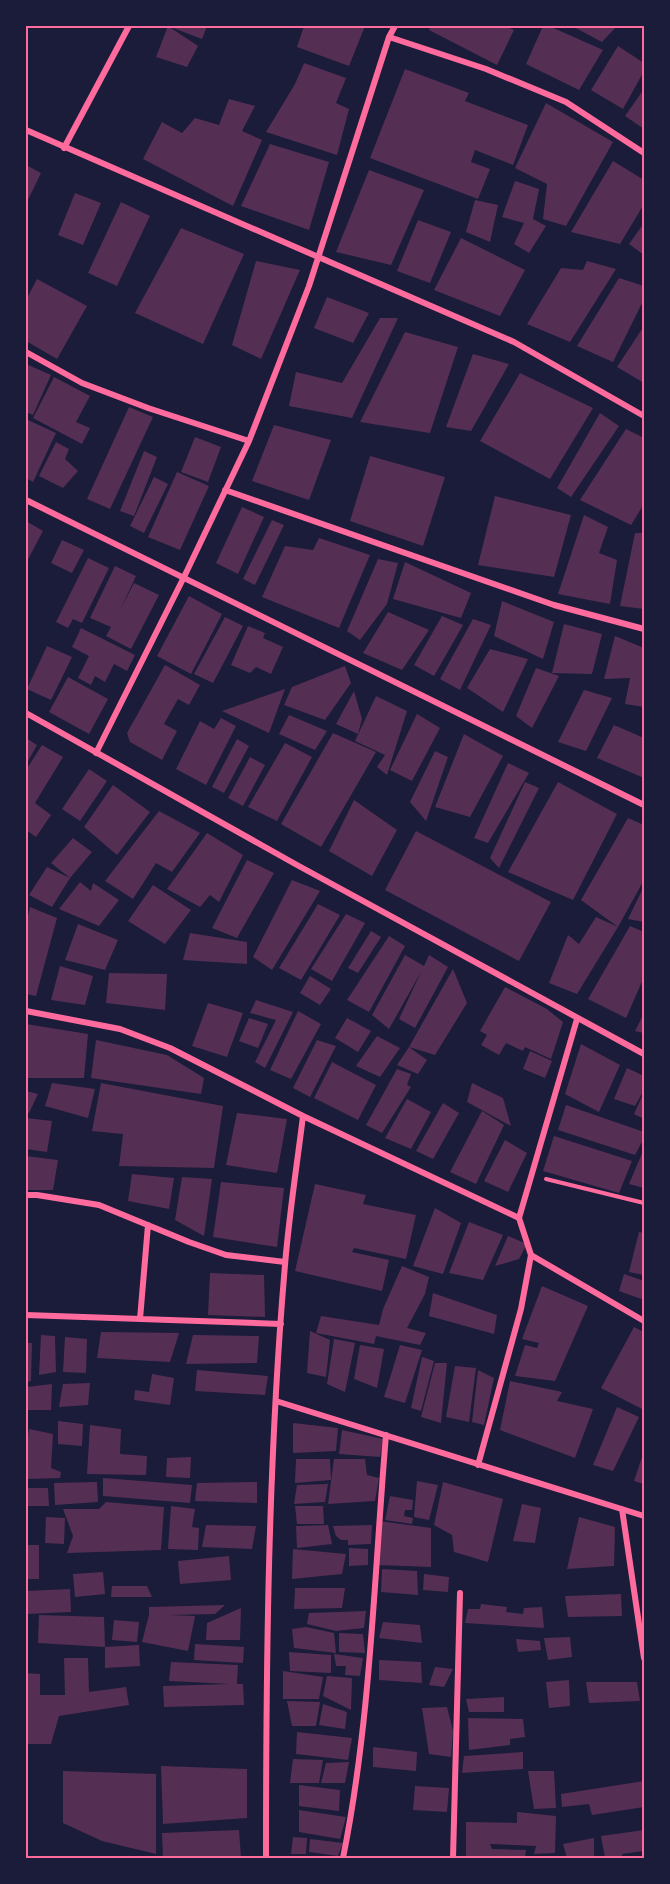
<svg xmlns="http://www.w3.org/2000/svg" width="670" height="1884" viewBox="0 0 670 1884" font-family="'Alegreya Sans',sans-serif">
  <rect width="100%" height="100%" fill="#1b1b3a"/>
  <path fill="#542f53" d="M 168,26 L 207,26 L 202,39 Z
    M 168,26 L 198,46 L 187,67 L 156,57 Z
    M 304,26 L 365,26 L 349,66 L 297,47 Z
    M 430,26 L 505,26 L 514,30 L 497,65 L 429,30 Z
    M 543,26 L 549,26 L 603,50 L 579,90 L 526,64 Z
    M 572,26 L 617,26 L 602,42 Z
    M 618,46 L 644,63 L 644,71 L 623,109 L 591,90 Z
    M 304,63 L 346,78 L 336,103 L 349,109 L 337,155 L 266,132 L 295,84 Z
    M 405,69 L 469,93 L 465,101 L 528,125 L 513,165 L 475,150 L 471,162 L 490,169 L 478,199 L 370,158 Z
    M 644,89 L 644,129 L 625,116 Z
    M 229,99 L 255,106 L 242,131 L 262,140 L 233,206 L 143,159 L 162,122 L 182,133 L 195,118 L 219,125 Z
    M 546,103 L 613,142 L 566,226 L 543,219 L 547,184 L 515,168 Z
    M 270,144 L 329,162 L 309,230 L 241,206 Z
    M 613,161 L 644,180 L 644,204 L 620,244 L 571,232 Z
    M 26,165 L 41,173 L 26,204 Z
    M 369,170 L 424,190 L 391,265 L 336,252 Z
    M 515,181 L 539,189 L 533,219 L 546,226 L 529,253 L 514,244 L 524,223 L 502,217 Z
    M 75,193 L 101,203 L 83,245 L 58,235 Z
    M 475,200 L 498,205 L 490,242 L 466,232 Z
    M 121,202 L 150,216 L 117,286 L 88,273 Z
    M 418,220 L 451,232 L 430,283 L 397,271 Z
    M 644,223 L 644,255 L 629,244 Z
    M 181,228 L 244,254 L 203,344 L 135,313 Z
    M 461,238 L 525,270 L 500,316 L 434,290 Z
    M 256,261 L 300,270 L 261,359 L 232,345 Z
    M 587,261 L 616,269 L 570,342 L 527,324 L 561,268 L 583,270 Z
    M 619,278 L 644,286 L 644,299 L 613,362 L 577,346 Z
    M 37,279 L 87,306 L 57,359 L 26,341 L 26,300 Z
    M 327,297 L 369,313 L 353,343 L 314,328 Z
    M 380,318 L 398,318 L 352,418 L 289,406 L 296,372 L 342,383 Z
    M 642,329 L 644,331 L 644,383 L 617,367 Z
    M 405,332 L 458,347 L 430,433 L 360,422 Z
    M 473,354 L 509,364 L 471,431 L 446,427 Z
    M 26,364 L 51,375 L 33,415 L 26,412 Z
    M 520,373 L 593,408 L 550,479 L 480,441 Z
    M 54,377 L 90,396 L 76,422 L 90,428 L 82,444 L 33,418 Z
    M 129,407 L 153,417 L 110,509 L 87,499 Z
    M 600,413 L 619,426 L 571,497 L 557,488 Z
    M 26,419 L 56,433 L 33,482 L 26,478 Z
    M 274,425 L 331,440 L 309,500 L 252,481 Z
    M 626,429 L 644,438 L 644,504 L 631,525 L 580,500 Z
    M 195,437 L 221,447 L 208,482 L 181,472 Z
    M 56,442 L 69,449 L 65,459 L 78,471 L 63,488 L 39,476 Z
    M 144,451 L 157,457 L 134,516 L 120,511 Z
    M 370,456 L 445,477 L 423,546 L 350,521 Z
    M 177,472 L 209,486 L 180,550 L 148,537 Z
    M 154,477 L 168,484 L 144,533 L 130,526 Z
    M 495,496 L 571,515 L 554,577 L 478,565 Z
    M 242,507 L 264,517 L 238,574 L 216,563 Z
    M 584,515 L 608,527 L 599,553 L 617,560 L 610,604 L 558,594 Z
    M 272,520 L 284,525 L 255,585 L 243,579 Z
    M 26,521 L 43,531 L 26,563 Z
    M 635,533 L 644,533 L 644,609 L 620,606 Z
    M 319,538 L 370,555 L 339,628 L 262,597 L 285,546 L 313,550 Z
    M 62,540 L 84,550 L 72,573 L 51,563 Z
    M 88,558 L 109,568 L 82,623 L 73,619 L 68,628 L 56,622 Z
    M 378,559 L 398,563 L 387,604 L 360,640 L 347,631 Z
    M 405,562 L 471,593 L 461,618 L 393,599 Z
    M 115,566 L 136,576 L 120,610 L 134,583 L 159,595 L 131,649 L 106,636 L 111,627 L 90,618 Z
    M 189,596 L 222,614 L 191,674 L 157,656 Z
    M 502,601 L 554,622 L 543,659 L 494,636 Z
    M 388,612 L 429,630 L 402,670 L 363,653 Z
    M 442,616 L 463,625 L 434,676 L 414,665 Z
    M 225,617 L 243,626 L 213,683 L 194,674 Z
    M 473,619 L 491,625 L 460,690 L 440,679 Z
    M 564,624 L 602,634 L 592,674 L 552,673 Z
    M 248,626 L 265,633 L 263,638 L 283,647 L 271,674 L 256,667 L 250,673 L 231,665 Z
    M 81,628 L 135,655 L 127,671 L 114,664 L 105,682 L 95,676 L 91,685 L 78,678 L 89,656 L 72,647 Z
    M 615,636 L 644,648 L 644,707 L 625,704 L 630,678 L 604,679 Z
    M 47,646 L 72,657 L 51,700 L 27,689 Z
    M 490,649 L 528,659 L 503,712 L 467,688 Z
    M 165,665 L 200,685 L 189,705 L 178,699 L 164,724 L 177,731 L 162,760 L 130,742 L 127,733 Z
    M 345,666 L 351,683 L 325,720 L 284,705 L 292,687 Z
    M 536,668 L 559,676 L 532,728 L 516,716 Z
    M 68,677 L 108,699 L 89,734 L 49,712 Z
    M 285,689 L 269,733 L 222,711 Z
    M 584,690 L 612,698 L 586,751 L 558,742 Z
    M 354,691 L 362,719 L 358,734 L 336,724 Z
    M 376,696 L 407,711 L 387,775 L 377,767 L 385,755 L 355,741 Z
    M 417,714 L 440,728 L 412,781 L 390,770 Z
    M 289,715 L 327,731 L 315,750 L 279,734 Z
    M 221,718 L 236,726 L 206,785 L 176,769 L 200,721 L 214,729 Z
    M 614,725 L 644,738 L 644,778 L 597,758 Z
    M 333,733 L 376,752 L 321,847 L 281,824 Z
    M 464,734 L 503,756 L 470,817 L 435,807 Z
    M 26,738 L 37,745 L 26,765 Z
    M 237,739 L 249,746 L 224,793 L 212,787 Z
    M 285,743 L 312,757 L 277,821 L 248,807 Z
    M 42,745 L 63,757 L 35,803 L 51,815 L 36,837 L 26,830 L 26,770 Z
    M 435,751 L 448,757 L 426,821 L 410,802 Z
    M 250,757 L 265,765 L 243,806 L 228,798 Z
    M 508,763 L 529,773 L 488,843 L 474,838 Z
    M 89,769 L 107,781 L 80,821 L 62,809 Z
    M 525,782 L 539,788 L 499,868 L 490,858 Z
    M 558,782 L 617,814 L 573,900 L 508,872 Z
    M 113,785 L 150,812 L 117,855 L 84,827 Z
    M 354,800 L 397,830 L 372,876 L 329,851 Z
    M 159,811 L 200,833 L 172,872 L 156,863 L 133,899 L 105,881 Z
    M 628,818 L 644,825 L 644,880 L 618,927 L 581,900 Z
    M 416,831 L 551,902 L 519,961 L 385,890 Z
    M 207,833 L 243,855 L 219,902 L 210,895 L 200,907 L 167,889 Z
    M 73,838 L 92,852 L 70,878 L 52,907 L 29,895 L 47,867 L 70,878 L 51,863 Z
    M 247,860 L 274,873 L 237,938 L 212,928 Z
    M 292,880 L 320,891 L 272,970 L 253,957 Z
    M 80,882 L 91,891 L 93,883 L 119,900 L 99,926 L 59,909 Z
    M 153,885 L 191,910 L 165,944 L 128,921 Z
    M 644,886 L 644,922 L 628,919 Z
    M 318,904 L 340,915 L 301,980 L 279,968 Z
    M 30,907 L 57,918 L 36,996 L 26,994 L 26,925 Z
    M 346,914 L 365,923 L 332,981 L 311,969 Z
    M 596,917 L 618,927 L 577,994 L 549,983 L 568,935 L 579,944 Z
    M 78,924 L 118,940 L 105,970 L 65,960 Z
    M 630,926 L 644,932 L 644,977 L 626,1018 L 588,999 Z
    M 371,931 L 381,937 L 358,973 L 348,968 Z
    M 190,933 L 247,942 L 247,964 L 183,960 Z
    M 389,936 L 405,946 L 369,1012 L 347,1000 Z
    M 405,955 L 424,966 L 429,955 L 448,967 L 415,1028 L 399,1019 L 421,972 L 389,1029 L 372,1015 Z
    M 60,966 L 93,976 L 85,1005 L 51,1000 Z
    M 453,969 L 467,1003 L 435,1055 L 409,1047 Z
    M 109,973 L 167,974 L 165,1010 L 106,1003 Z
    M 310,976 L 331,989 L 320,1005 L 300,993 Z
    M 505,987 L 547,1009 L 563,1022 L 551,1059 L 525,1047 L 523,1051 L 506,1043 L 499,1055 L 481,1045 L 487,1035 L 480,1031 Z
    M 256,1000 L 293,1012 L 265,1068 L 255,1062 L 276,1020 L 250,1013 Z
    M 208,1003 L 243,1013 L 227,1057 L 192,1046 Z
    M 298,1011 L 321,1024 L 291,1079 L 270,1070 Z
    M 644,1013 L 644,1033 L 635,1031 Z
    M 249,1018 L 268,1024 L 258,1048 L 239,1041 Z
    M 347,1018 L 371,1031 L 358,1052 L 335,1038 Z
    M 26,1024 L 88,1034 L 84,1078 L 26,1078 Z
    M 377,1036 L 400,1048 L 380,1077 L 356,1066 Z
    M 96,1040 L 167,1055 L 204,1078 L 201,1094 L 91,1078 Z
    M 317,1040 L 336,1046 L 310,1097 L 293,1088 Z
    M 581,1044 L 620,1065 L 599,1112 L 565,1094 Z
    M 409,1047 L 427,1060 L 418,1074 L 397,1065 Z
    M 530,1051 L 552,1061 L 545,1078 L 523,1069 Z
    M 332,1062 L 376,1085 L 358,1120 L 314,1098 Z
    M 627,1068 L 644,1076 L 644,1090 L 635,1106 L 614,1099 Z
    M 397,1069 L 411,1074 L 407,1085 L 411,1087 L 382,1133 L 366,1125 Z
    M 52,1083 L 95,1089 L 88,1118 L 45,1106 Z
    M 101,1083 L 223,1106 L 214,1168 L 119,1166 L 123,1134 L 92,1131 Z
    M 472,1083 L 503,1098 L 511,1126 L 467,1102 Z
    M 26,1091 L 38,1094 L 29,1113 L 26,1112 Z
    M 644,1092 L 644,1119 L 634,1114 Z
    M 407,1099 L 431,1112 L 411,1149 L 385,1138 Z
    M 443,1103 L 459,1113 L 433,1159 L 416,1151 Z
    M 566,1105 L 644,1132 L 644,1138 L 635,1155 L 558,1130 Z
    M 482,1111 L 504,1125 L 476,1184 L 450,1172 Z
    M 237,1113 L 287,1119 L 277,1173 L 226,1165 Z
    M 26,1118 L 52,1121 L 47,1152 L 26,1149 Z
    M 554,1136 L 632,1161 L 619,1193 L 543,1171 Z
    M 505,1140 L 527,1153 L 508,1192 L 484,1181 Z
    M 643,1151 L 644,1152 L 644,1188 L 629,1184 Z
    M 26,1156 L 58,1160 L 53,1190 L 26,1190 Z
    M 132,1174 L 174,1178 L 169,1209 L 128,1201 Z
    M 182,1177 L 212,1179 L 204,1236 L 175,1220 Z
    M 221,1182 L 284,1188 L 277,1247 L 213,1237 Z
    M 315,1184 L 366,1195 L 363,1204 L 416,1215 L 406,1259 L 354,1248 L 352,1252 L 389,1260 L 382,1291 L 295,1271 Z
    M 435,1208 L 461,1223 L 443,1274 L 413,1266 Z
    M 469,1222 L 503,1235 L 483,1280 L 449,1273 Z
    M 639,1232 L 644,1233 L 644,1275 L 629,1272 Z
    M 508,1236 L 527,1244 L 519,1259 L 495,1266 Z
    M 402,1266 L 429,1277 L 425,1294 L 407,1328 L 426,1333 L 420,1345 L 376,1336 L 374,1344 L 316,1333 L 321,1316 L 379,1325 L 383,1309 Z
    M 210,1273 L 264,1275 L 265,1317 L 208,1315 Z
    M 624,1274 L 644,1281 L 644,1300 L 619,1291 Z
    M 542,1286 L 588,1306 L 555,1381 L 515,1376 L 525,1345 L 537,1348 L 539,1343 L 522,1339 Z
    M 433,1293 L 497,1315 L 494,1334 L 429,1316 Z
    M 634,1327 L 644,1332 L 644,1410 L 601,1388 Z
    M 310,1331 L 330,1340 L 326,1377 L 307,1373 Z
    M 101,1332 L 179,1333 L 170,1362 L 97,1358 Z
    M 41,1335 L 55,1336 L 56,1372 L 39,1375 Z
    M 193,1335 L 259,1336 L 257,1363 L 186,1364 Z
    M 65,1337 L 87,1339 L 86,1373 L 63,1372 Z
    M 334,1339 L 355,1343 L 345,1392 L 327,1384 Z
    M 26,1343 L 32,1343 L 31,1381 L 26,1382 Z
    M 360,1345 L 384,1349 L 377,1388 L 354,1379 Z
    M 400,1345 L 422,1350 L 405,1403 L 384,1397 Z
    M 422,1357 L 434,1361 L 421,1411 L 411,1408 Z
    M 435,1363 L 447,1363 L 441,1423 L 421,1417 Z
    M 455,1366 L 476,1368 L 469,1422 L 446,1417 Z
    M 197,1370 L 268,1376 L 265,1395 L 195,1391 Z
    M 478,1370 L 494,1378 L 484,1425 L 472,1422 Z
    M 152,1374 L 174,1378 L 170,1405 L 134,1400 L 135,1390 L 149,1392 Z
    M 510,1381 L 562,1392 L 557,1401 L 593,1409 L 575,1458 L 500,1430 Z
    M 90,1383 L 88,1405 L 59,1407 L 63,1384 Z
    M 52,1384 L 51,1410 L 26,1410 L 26,1387 Z
    M 617,1407 L 639,1417 L 613,1471 L 593,1465 Z
    M 58,1421 L 83,1424 L 82,1446 L 58,1444 Z
    M 293,1423 L 338,1428 L 336,1451 L 293,1453 Z
    M 90,1425 L 121,1429 L 120,1454 L 147,1456 L 146,1475 L 87,1474 Z
    M 29,1429 L 53,1434 L 51,1468 L 61,1472 L 60,1478 L 26,1479 L 26,1451 Z
    M 342,1430 L 383,1439 L 380,1457 L 339,1454 Z
    M 644,1451 L 644,1484 L 634,1481 Z
    M 191,1457 L 190,1478 L 166,1477 L 167,1458 Z
    M 296,1459 L 330,1459 L 331,1480 L 295,1483 Z
    M 334,1459 L 365,1459 L 367,1475 L 379,1478 L 375,1501 L 328,1504 Z
    M 103,1478 L 192,1485 L 190,1503 L 103,1496 Z
    M 417,1481 L 438,1485 L 429,1520 L 414,1517 Z
    M 97,1482 L 98,1502 L 55,1505 L 54,1483 Z
    M 257,1482 L 257,1503 L 195,1501 L 197,1483 Z
    M 443,1482 L 503,1499 L 488,1562 L 454,1552 L 452,1535 L 434,1525 Z
    M 328,1484 L 325,1502 L 294,1504 L 297,1485 Z
    M 26,1488 L 48,1488 L 49,1506 L 26,1506 Z
    M 390,1496 L 413,1500 L 412,1510 L 405,1510 L 404,1516 L 413,1518 L 412,1524 L 385,1520 Z
    M 106,1502 L 164,1507 L 161,1550 L 67,1553 L 73,1536 L 63,1509 L 99,1509 Z
    M 522,1504 L 541,1508 L 535,1543 L 513,1541 Z
    M 171,1506 L 195,1509 L 192,1527 L 199,1528 L 198,1550 L 168,1549 Z
    M 295,1506 L 323,1506 L 324,1524 L 297,1524 Z
    M 46,1517 L 65,1518 L 64,1544 L 45,1543 Z
    M 579,1517 L 615,1527 L 614,1566 L 567,1569 Z
    M 379,1521 L 431,1528 L 431,1567 L 376,1565 Z
    M 206,1525 L 256,1526 L 252,1549 L 202,1547 Z
    M 328,1525 L 332,1544 L 297,1548 L 296,1526 Z
    M 372,1525 L 371,1544 L 348,1545 L 348,1540 L 341,1540 L 336,1536 L 333,1526 Z
    M 26,1545 L 39,1545 L 39,1579 L 26,1579 Z
    M 349,1548 L 368,1549 L 368,1565 L 349,1566 Z
    M 293,1549 L 346,1554 L 342,1574 L 292,1579 Z
    M 229,1556 L 231,1580 L 180,1584 L 178,1561 Z
    M 382,1569 L 417,1571 L 418,1595 L 381,1592 Z
    M 103,1572 L 105,1594 L 75,1597 L 73,1574 Z
    M 424,1574 L 449,1577 L 448,1592 L 423,1590 Z
    M 112,1586 L 147,1586 L 152,1597 L 111,1597 Z
    M 295,1588 L 345,1588 L 342,1608 L 294,1609 Z
    M 70,1589 L 71,1612 L 26,1614 L 26,1591 Z
    M 621,1594 L 622,1616 L 568,1617 L 565,1596 Z
    M 481,1604 L 507,1607 L 506,1612 L 523,1614 L 524,1608 L 542,1607 L 544,1628 L 465,1623 L 468,1609 L 480,1609 Z
    M 225,1605 L 215,1614 L 169,1615 L 195,1616 L 188,1651 L 142,1642 L 149,1615 L 149,1607 Z
    M 241,1608 L 240,1640 L 206,1640 L 207,1623 Z
    M 366,1611 L 364,1628 L 336,1631 L 307,1624 L 309,1613 Z
    M 39,1615 L 104,1617 L 105,1647 L 38,1643 Z
    M 114,1620 L 139,1622 L 137,1642 L 112,1640 Z
    M 383,1622 L 420,1625 L 422,1643 L 379,1638 Z
    M 306,1627 L 334,1633 L 336,1653 L 294,1648 L 292,1629 Z
    M 339,1633 L 363,1634 L 365,1653 L 339,1652 Z
    M 570,1637 L 572,1657 L 548,1660 L 544,1638 Z
    M 516,1639 L 540,1641 L 541,1650 L 518,1652 Z
    M 195,1644 L 244,1647 L 243,1663 L 194,1660 Z
    M 139,1645 L 140,1666 L 105,1668 L 105,1647 Z
    M 289,1652 L 331,1655 L 331,1673 L 290,1671 Z
    M 334,1654 L 363,1658 L 360,1676 L 345,1675 L 346,1666 L 336,1666 Z
    M 64,1658 L 88,1658 L 89,1692 L 126,1687 L 129,1705 L 59,1716 L 51,1744 L 26,1744 L 26,1673 L 40,1674 L 40,1695 L 65,1695 Z
    M 379,1660 L 421,1662 L 422,1683 L 379,1680 Z
    M 171,1662 L 238,1665 L 237,1684 L 243,1684 L 244,1705 L 164,1707 L 163,1686 L 230,1684 L 169,1681 Z
    M 435,1667 L 453,1669 L 444,1687 L 429,1685 Z
    M 283,1671 L 323,1677 L 319,1699 L 283,1699 Z
    M 327,1676 L 352,1678 L 351,1710 L 323,1696 Z
    M 569,1680 L 570,1706 L 549,1708 L 546,1682 Z
    M 586,1682 L 637,1682 L 640,1701 L 589,1703 Z
    M 504,1697 L 504,1712 L 469,1712 L 466,1699 Z
    M 287,1701 L 320,1702 L 316,1726 L 292,1726 Z
    M 323,1704 L 347,1712 L 345,1729 L 319,1725 Z
    M 447,1707 L 453,1731 L 451,1757 L 429,1754 L 422,1708 Z
    M 468,1718 L 523,1719 L 525,1737 L 510,1739 L 510,1745 L 469,1750 Z
    M 297,1732 L 352,1738 L 348,1760 L 296,1754 Z
    M 373,1747 L 417,1752 L 416,1771 L 373,1767 Z
    M 523,1752 L 523,1769 L 462,1773 L 464,1756 Z
    M 293,1759 L 323,1760 L 319,1783 L 290,1783 Z
    M 349,1762 L 345,1783 L 321,1783 L 326,1763 Z
    M 161,1766 L 247,1769 L 247,1818 L 163,1824 Z
    M 63,1771 L 156,1774 L 156,1854 L 102,1841 L 63,1823 Z
    M 528,1771 L 554,1771 L 556,1808 L 534,1809 Z
    M 644,1781 L 644,1807 L 592,1815 L 589,1804 L 562,1807 L 561,1794 Z
    M 299,1785 L 340,1790 L 339,1811 L 299,1806 Z
    M 415,1786 L 449,1788 L 447,1812 L 413,1810 Z
    M 299,1810 L 346,1817 L 340,1839 L 299,1832 Z
    M 517,1812 L 556,1816 L 555,1853 L 534,1854 L 536,1846 L 490,1844 L 492,1849 L 526,1850 L 525,1858 L 466,1858 L 466,1822 L 517,1823 Z
    M 239,1830 L 241,1858 L 163,1858 L 162,1833 Z
    M 644,1830 L 644,1851 L 622,1854 L 623,1858 L 605,1858 L 601,1836 Z
    M 293,1837 L 307,1838 L 306,1854 L 291,1854 Z
    M 594,1838 L 594,1858 L 567,1858 L 563,1844 Z
    M 310,1839 L 343,1843 L 338,1856 L 309,1852 Z"/>
  <g fill="none" stroke-linecap="round" stroke-linejoin="round">
    <path stroke="#ff6b9d" stroke-width="4" d="M 546,1179 L 644,1203"/>
    <path stroke="#ff6b9d" stroke-width="6" d="M 389,37 L 486,69 L 566,102 L 644,153
      M 26,130 L 514,342 L 644,416
      M 64,148 L 129,26
      M 26,352 L 82,383 L 148,408 L 249,441
      M 225,490 L 554,605 L 644,629
      M 26,500 L 644,805
      M 26,713 L 297,865 L 644,1054
      M 96,753 L 184,577 L 249,441 L 309,286 L 389,37 L 395,26
      M 26,1011 L 120,1029 L 170,1048 L 303,1116 L 519,1218
      M 26,1195 L 37,1195 L 99,1205 L 189,1242 L 226,1255 L 285,1262
      M 531,1255 L 644,1321
      M 26,1315 L 281,1324
      M 140,1319 L 148,1225
      M 276,1401 L 644,1516
      M 478,1465 L 521,1309 L 531,1255 L 519,1218 L 577,1019
      M 622,1509 L 644,1658
      M 266,1858 C 266,1662 268,1461 285,1265 C 289,1215 297,1165 303,1116
      M 343,1858 C 371,1719 374,1576 386,1435
      M 453,1858 L 460,1593"/>
  </g>
  <rect width="670" height="1884" fill="none" stroke="#1b1b3a" stroke-width="54"/>
  <rect x="27" y="27" width="616" height="1830" fill="none" stroke="#ff6b9d" stroke-width="2"/>
</svg>
